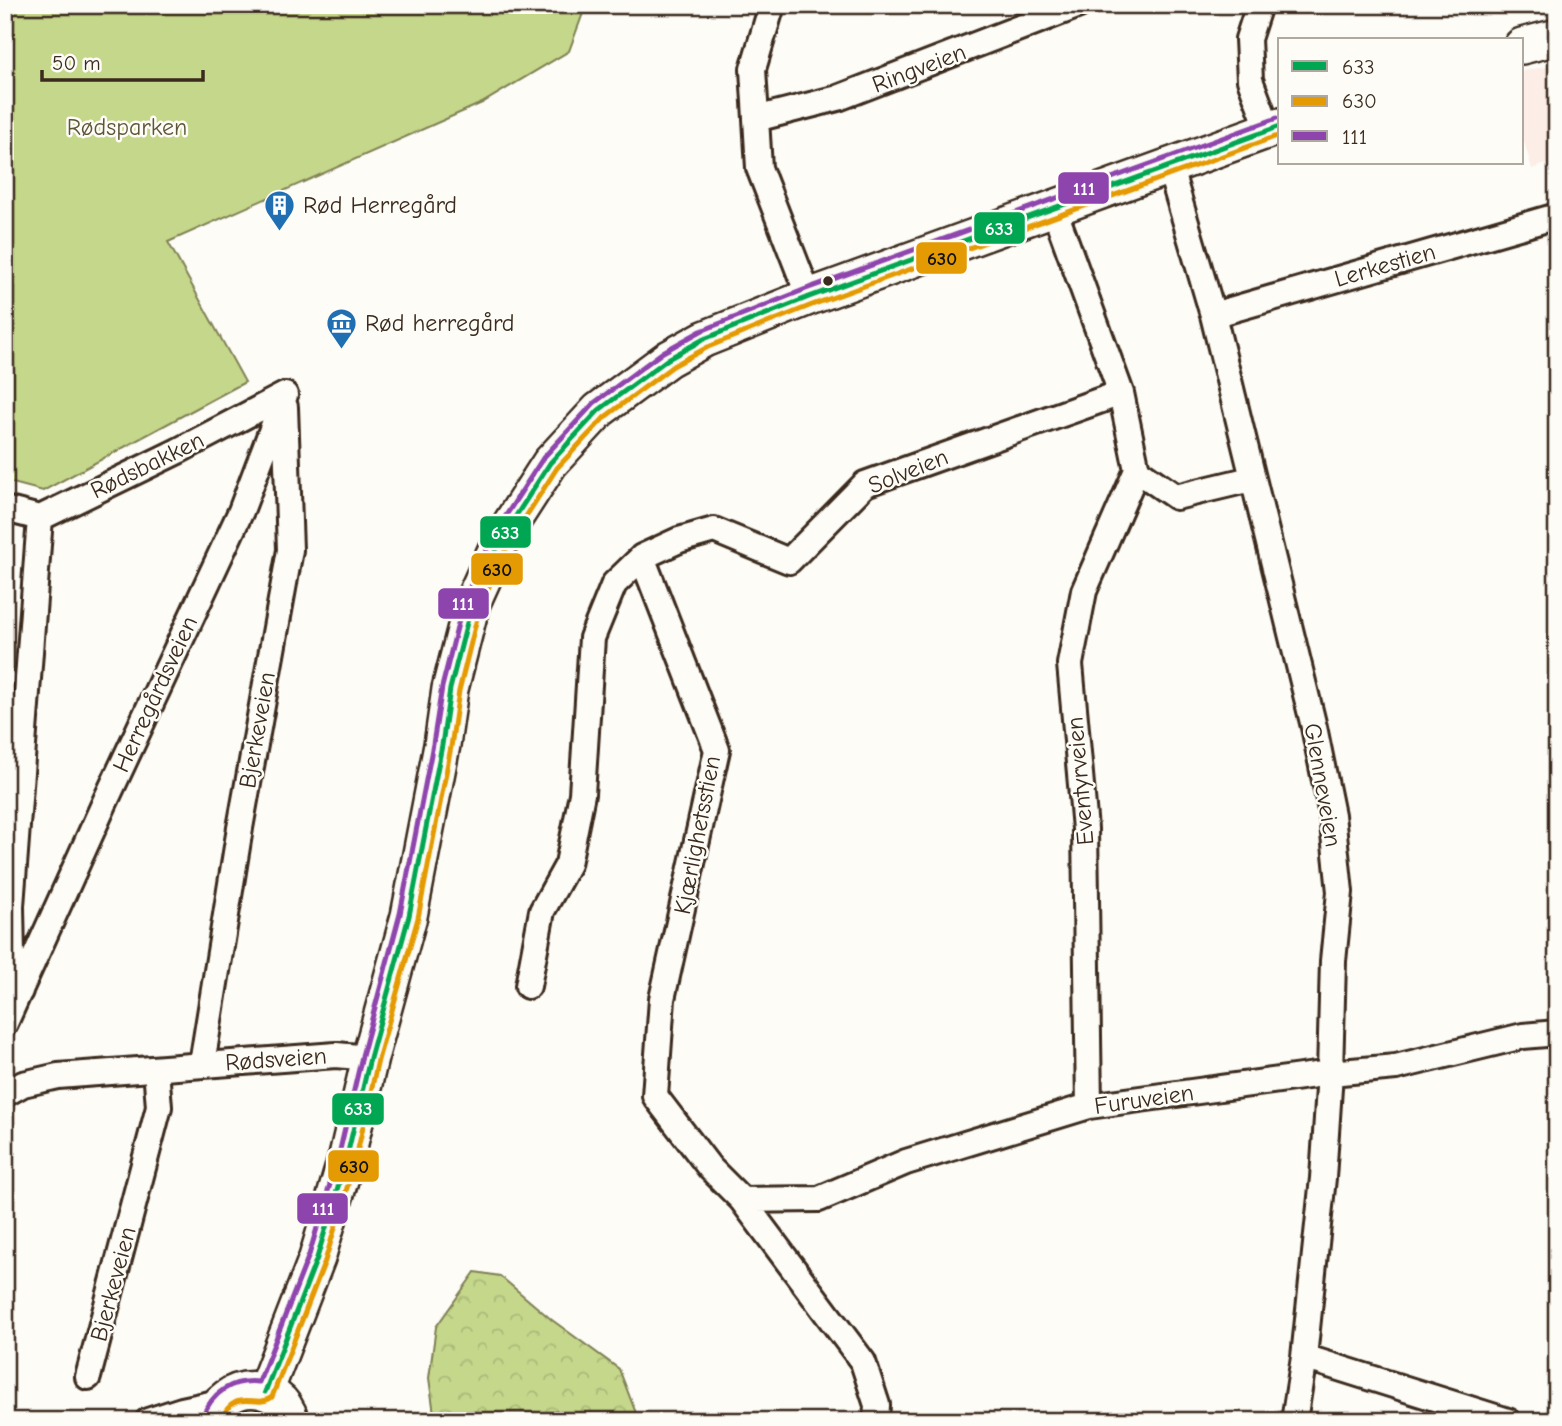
<svg xmlns="http://www.w3.org/2000/svg" width="1562" height="1426" viewBox="0 0 1562 1426" font-family="'Comic Neue',sans-serif">
  <defs>
    <pattern id="forest-crowns" width="20" height="18" patternUnits="userSpaceOnUse" patternTransform="scale(1.75)"><rect width="20" height="18" fill="#c5d78b"/><path d="M2 6a3 3 0 1 1 6 0M12 15a3 3 0 1 1 6 0" fill="none" stroke="#aab978"/></pattern>
  </defs>
  <rect width="100%" height="100%" fill="#fdfcf7"/>
  <filter id="ink" filterUnits="userSpaceOnUse"><feTurbulence type="fractalNoise" baseFrequency=".0143" numOctaves="2"/><feDisplacementMap in="SourceGraphic" scale="14" xChannelSelector="R" yChannelSelector="G"/><feConvolveMatrix kernelMatrix="1 2 1 2 8 2 1 2 1" color-interpolation-filters="sRGB"/></filter>
  <g filter="url(#ink)">
    <path fill="#fcede7" d="M 1557,65 L 1557,160 L 1532,169 L 1522,135 L 1522,71 Z"/>
    <path fill="url(#forest-crowns)" stroke="#808054" stroke-width="2" d="M 475,1272 L 500,1276 L 552,1320 L 619,1369 L 639,1421 L 435,1421 L 429,1378 L 436,1327 Z"/>
    <path fill="#c5d78b" stroke="#808054" stroke-width="2" d="M 5,5 L 586,5 L 569,51 L 482,103 L 168,242 L 245,382 L 43,491 L 5,481 Z"/>
    <g fill="none" stroke-linecap="round" stroke-linejoin="round">
      <defs>
        <path id="minor" d="M 772,5 L 753,69 L 759,168 L 809,297
          M 1259,5 L 1248,39 L 1250,80 L 1269,130
          M 756,119 L 838,98 L 1079,5
          M 1169,165 L 1213,315 L 1314,727 L 1332,815 L 1340,892 L 1333,961 L 1330,1073 L 1323,1178 L 1304,1357 L 1294,1421
          M 1054,209 L 1121,393 L 1137,470 L 1084,591 L 1070,664 L 1085,829 L 1089,1106
          M 1213,315 L 1557,216
          M 1137,470 L 1176,497 L 1251,479
          M 5,509 L 40,518 L 178,451 L 285,395
          M 642,557 L 717,750 L 662,999 L 655,1096 L 710,1168 L 742,1200 L 863,1362 L 877,1405 L 876,1421
          M 528,986 L 542,911 L 568,864 L 582,794 L 592,638 L 614,584 L 642,557 L 679,540 L 714,530 L 789,561 L 865,484 L 1121,393
          M 20,991 L 12,957 L 11,906 L 40,518
          M 5,1023 L 105,802 L 241,511 L 285,395
          M 202,1064 L 240,828 L 290,550 L 285,407
          M 5,1094 L 23,1084 L 58,1076 L 336,1055 L 370,1058
          M 742,1200 L 819,1199 L 906,1162 L 1089,1106 L 1330,1073 L 1396,1067 L 1523,1036 L 1557,1033
          M 1304,1357 L 1508,1421
          M 88,1377 L 159,1107 L 156,1069
          M 148,1421 L 182,1410 L 220,1402"/>
        <path id="highway" d="M 1522,46 L 1557,37
          M 265,1392 L 317,1258 L 347,1156 L 370,1058 L 409,916 L 442,745 L 450,689 L 472,603 L 501,539 L 550,463 L 599,410 L 668,359 L 704,339 L 809,297 L 1280,126
          M 210,1421 C 224,1380 279,1378 291,1421"/>
      </defs>
      <use href="#minor" stroke="#3b2a1e" stroke-width="30"/>
      <use href="#highway" stroke="#3b2a1e" stroke-width="40"/>
      <use href="#minor" stroke="#fdfcf7" stroke-width="24"/>
      <use href="#highway" stroke="#fdfcf7" stroke-width="35"/>
      <defs>
        <path id="bus-1" d="M 265,1392 L 317,1258 L 347,1156 L 370,1058 L 409,916 L 442,745 L 450,689 L 472,603 L 501,539 L 550,463 L 599,410 L 668,359 L 704,339 L 809,297 L 1280,126"/>
        <path id="bus-2" d="M 220,1421 C 236,1385 256,1410 272,1397 L 325,1261 L 356,1158 L 378,1060 L 418,918 L 451,747 L 459,691 L 480,606 L 509,543 L 557,468 L 605,417 L 673,366 L 708,347 L 812,305 L 1280,135"/>
        <path id="bus-3" d="M 202,1418 C 212,1392 232,1379 259,1382 L 309,1255 L 339,1154 L 362,1056 L 400,914 L 433,744 L 442,687 L 464,600 L 494,534 L 543,458 L 594,403 L 663,352 L 701,331 L 806,289 L 1277,118"/>
      </defs>
      <use href="#bus-1" stroke="#fdfcf7" stroke-width="10"/>
      <use href="#bus-2" stroke="#fdfcf7" stroke-width="10"/>
      <use href="#bus-3" stroke="#fdfcf7" stroke-width="10"/>
      <use href="#bus-1" stroke="#00a651" stroke-width="5"/>
      <use href="#bus-2" stroke="#e49a03" stroke-width="5"/>
      <use href="#bus-3" stroke="#8e44ad" stroke-width="5"/>
    </g>
  </g>
  <defs>
    <symbol id="building-pin" viewBox="-11 -11 22 30"><path d="M0 17L-7.5 6A9.5 9.5 0 1 1 7.5 6Z" fill="#1f6fb2" stroke="#fdfcf7"/><path d="M-4-6H4V6H1V3H-1V6H-4ZM-2.5-4.3h1.7v1.8h-1.7ZM.8-4.3h1.7v1.8H.8ZM-2.5-1h1.7V.8h-1.7ZM.8-1h1.7V.8H.8Z" fill="#fff"/></symbol>
    <symbol id="museum-pin" viewBox="-11 -11 22 30"><path d="M0 17L-7.5 6A9.5 9.5 0 1 1 7.5 6Z" fill="#1f6fb2" stroke="#fdfcf7"/><path d="M0-6L6-3V-2H-6V-3ZM-5-1h2V3h-2ZM-1-1h2V3h-2ZM3-1h2V3H3ZM-6 4H6V6H-6Z" fill="#fff"/></symbol>
  </defs>
  <g fill-rule="evenodd">
    <use href="#building-pin" x="262" y="188" width="35" height="47"/>
    <use href="#museum-pin" x="324" y="306" width="35" height="47"/>
  </g>
  <circle fill="#3b2a1e" stroke="#fdfcf7" stroke-width="2.5" cx="828" cy="281" r="6"/>
  <g text-anchor="middle" dominant-baseline="central" stroke-width="5" stroke-linejoin="round" paint-order="stroke">
    <g font-size="24" fill="#3b2a1e" stroke="#fdfcf7">
      <text transform="translate(919 68) rotate(-21)">Ringveien</text>
      <text transform="translate(1385 265) rotate(-16)">Lerkestien</text>
      <text transform="translate(147 465) rotate(-26)">Rødsbakken</text>
      <text transform="translate(908 471) rotate(-22)">Solveien</text>
      <text transform="translate(155 694) rotate(-65)">Herregårdsveien</text>
      <text transform="translate(257 730) rotate(-80)">Bjerkeveien</text>
      <text transform="translate(1080 781) rotate(-95)">Eventyrveien</text>
      <text transform="translate(1323 785) rotate(80)">Glenneveien</text>
      <text transform="translate(697 835) rotate(-79)">Kjærlighetsstien</text>
      <text transform="translate(276 1059) rotate(-4)">Rødsveien</text>
      <text transform="translate(1144 1099) rotate(-8)">Furuveien</text>
      <text transform="translate(113 1284) rotate(-75)">Bjerkeveien</text>
    </g>
    <g font-size="24" fill="#5e5539" stroke="#fdfcf7">
      <text x="127" y="127">Rødsparken</text>
    </g>
    <g font-size="24" fill="#3b2a1e" stroke="#fdfcf7" text-anchor="start">
      <text x="303" y="205">Rød Herregård</text>
      <text x="365" y="323">Rød herregård</text>
    </g>
  </g>
  <g stroke="#fdfcf7" stroke-width="2.5">
    <rect x="1057" y="171" width="53" height="34" rx="7" fill="#8e44ad"/>
    <rect x="973" y="211" width="53" height="34" rx="7" fill="#00a651"/>
    <rect x="915" y="241" width="53" height="34" rx="7" fill="#e49a03"/>
    <rect x="479" y="515" width="53" height="34" rx="7" fill="#00a651"/>
    <rect x="470" y="552" width="54" height="34" rx="7" fill="#e49a03"/>
    <rect x="437" y="587" width="53" height="33" rx="7" fill="#8e44ad"/>
    <rect x="331" y="1092" width="54" height="34" rx="7" fill="#00a651"/>
    <rect x="327" y="1149" width="53" height="34" rx="7" fill="#e49a03"/>
    <rect x="296" y="1192" width="53" height="33" rx="7" fill="#8e44ad"/>
  </g>
  <g font-size="19" text-anchor="middle" font-weight="bold" fill="#fff">
    <text x="1084" y="195">111</text>
    <text x="999" y="235">633</text>
    <text x="505" y="539">633</text>
    <text x="463" y="610">111</text>
    <text x="358" y="1115">633</text>
    <text x="323" y="1215">111</text>
  </g>
  <g font-size="19" text-anchor="middle" font-weight="bold" fill="#111">
    <text x="942" y="265">630</text>
    <text x="497" y="576">630</text>
    <text x="354" y="1173">630</text>
  </g>
  <rect width="1562" height="1426" fill="none" stroke="#fdfcf7" stroke-width="28"/>
  <rect x="14" y="14" width="1534" height="1398" fill="none" stroke="#3b2a1e" stroke-width="2.5" filter="url(#ink)"/>
  <rect x="1278" y="38" width="245" height="126" fill="#fdfcf7" stroke="#afa8a0" stroke-width="2"/>
  <rect x="1292" y="61" width="35" height="10" fill="#00a651" stroke="#afa8a0" stroke-width="2"/>
  <text x="1342" y="74" font-size="21" fill="#3b2a1e">633</text>
  <rect x="1292" y="96" width="35" height="10" fill="#e49a03" stroke="#afa8a0" stroke-width="2"/>
  <text x="1342" y="108" font-size="21" fill="#3b2a1e">630</text>
  <rect x="1292" y="131" width="35" height="10" fill="#8e44ad" stroke="#afa8a0" stroke-width="2"/>
  <text x="1342" y="144" font-size="21" fill="#3b2a1e">111</text>
  <path d="M42 70v10h161v-10" fill="none" stroke="#3b2a1e" stroke-width="3.5"/>
  <text x="52" y="70" font-size="21" fill="#3b2a1e" stroke="#fdfcf7" stroke-width="5" paint-order="stroke">50 m</text>
</svg>
